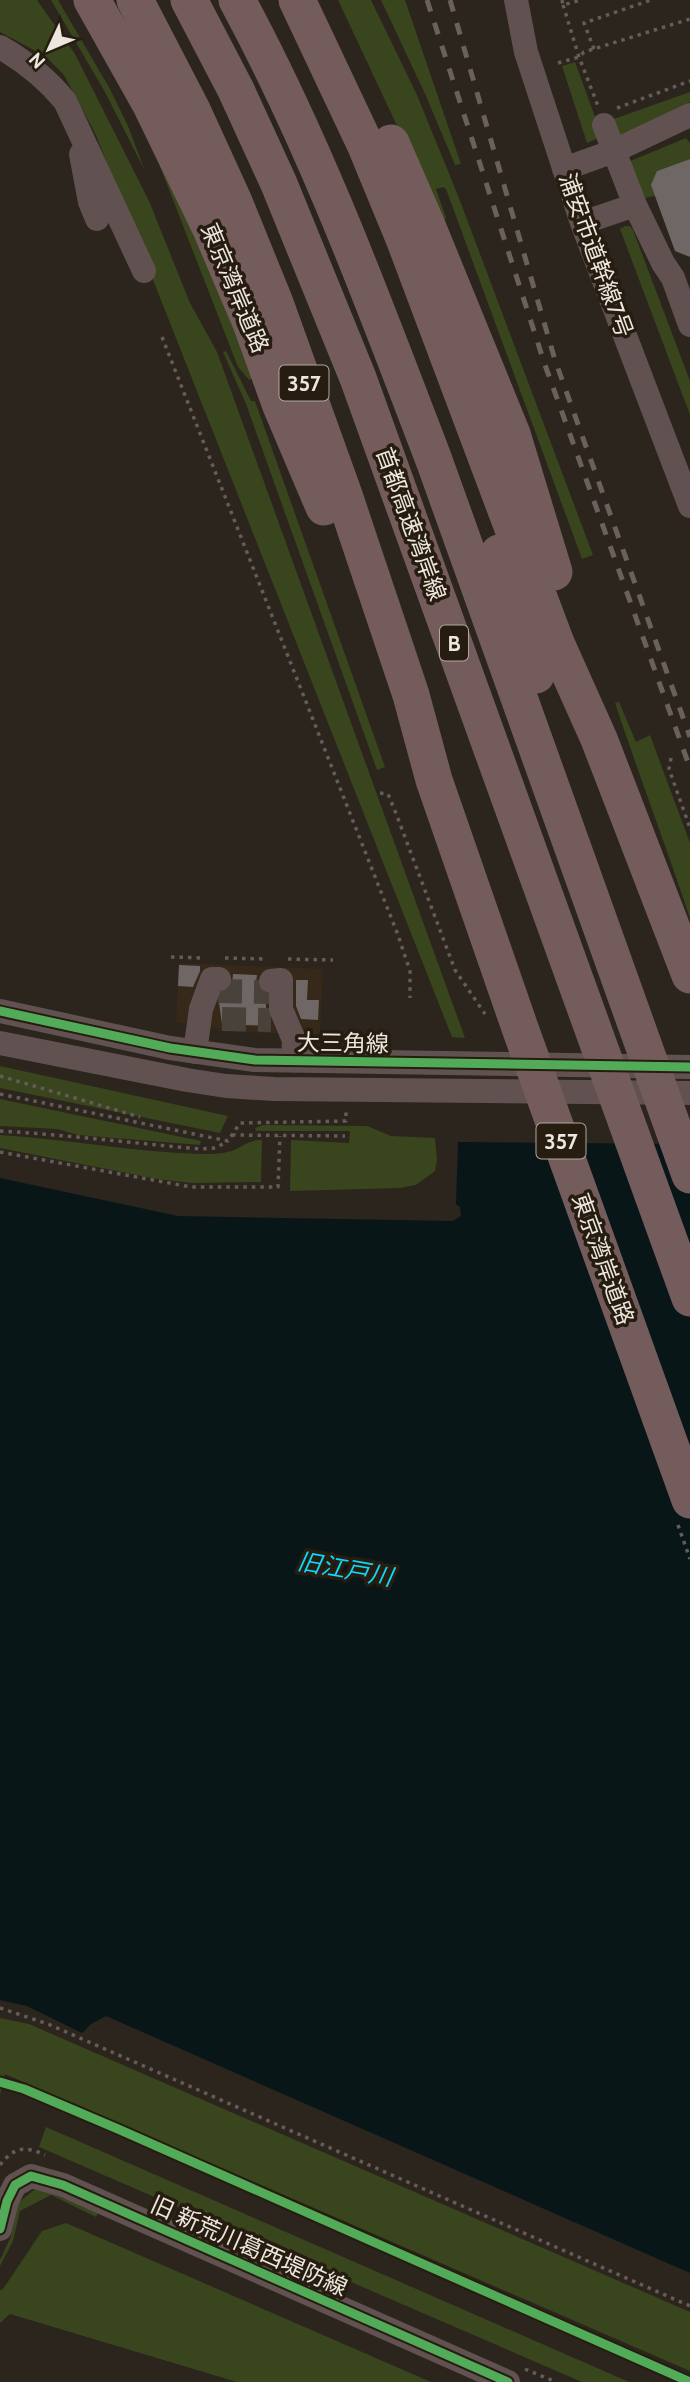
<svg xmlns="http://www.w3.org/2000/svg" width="690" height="2382" viewBox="0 0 690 2382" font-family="Cabin,'Noto Sans JP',sans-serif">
  <rect width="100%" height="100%" fill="#2b251e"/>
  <path fill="#372919" d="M 179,963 L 323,969 L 320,1035 L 239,1032 L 176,1022 Z"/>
  <path fill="#39451c" d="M 0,0 L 37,0 L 75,54 L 149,201 L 190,303 L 217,352 L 465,1038 L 452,1037 L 95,133 L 64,75 L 45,56 L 0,32 Z
    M 51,0 L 58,0 L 110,89 L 128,126 L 145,171 L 105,92 Z
    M 338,0 L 371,0 L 417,95 L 459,198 L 593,555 L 582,559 L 446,189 L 443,187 L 436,189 L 446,218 L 441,225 L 422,179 Z
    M 381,0 L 405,0 L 461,164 L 455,165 L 426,96 Z
    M 575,62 L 602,136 L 587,143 L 562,66 Z
    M 690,92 L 690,102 L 623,135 L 616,134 L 611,120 Z
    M 140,115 L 168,167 L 256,377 L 249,380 L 238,367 Z
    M 686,138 L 690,143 L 690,159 L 657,171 L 655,196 L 645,198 L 628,162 Z
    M 625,226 L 630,226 L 633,230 L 690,381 L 690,415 L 620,229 Z
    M 226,351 L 251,401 L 255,401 L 385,767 L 377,770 L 246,404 L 223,352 Z
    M 619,702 L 636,742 L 650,735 L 690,843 L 690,918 C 666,846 639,775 615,703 Z
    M 0,1066 L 228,1116 L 220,1133 L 0,1088 Z
    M 0,1099 L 201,1141 L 200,1145 L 78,1135 L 57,1129 L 0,1126 Z
    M 263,1125 L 367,1126 L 391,1136 L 435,1138 L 437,1160 L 435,1171 L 416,1185 L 400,1188 L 290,1191 L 291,1140 L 349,1143 L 350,1131 L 256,1131 L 255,1128 Z
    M 0,1135 C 67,1139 133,1152 200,1154 C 208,1154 220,1154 227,1152 C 242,1149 245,1140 262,1140 L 261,1182 L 192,1183 L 157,1179 L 0,1148 Z
    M 0,2018 L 29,2024 L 690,2312 L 690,2371 L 5,2074 L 0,2095 Z
    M 46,2127 L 629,2382 L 582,2382 L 39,2147 Z
    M 34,2190 L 43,2190 L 98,2213 L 96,2217 L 51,2195 L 20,2211 L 13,2241 L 0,2266 L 0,2260 L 11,2236 L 18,2203 Z
    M 66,2223 L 431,2382 L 237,2382 L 10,2314 L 0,2323 L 0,2290 L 3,2289 L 42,2231 Z"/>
  <path fill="#081618" d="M 458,1142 L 690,1144 L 690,2273 L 106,2016 L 91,2024 L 82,2033 L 27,2006 L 0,2000 L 0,1178 L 178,1216 L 453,1221 L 461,1216 L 460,1207 L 456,1204 Z"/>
  <path fill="#6e6766" d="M 690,159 L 690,257 L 675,251 L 651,185 L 657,171 Z
    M 179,965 L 200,966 L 200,971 L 193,987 L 178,986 Z
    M 233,974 L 257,975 L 256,982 L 259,989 L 266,995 L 266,1010 L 271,1026 L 222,1024 L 219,1003 L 223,993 L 232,986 Z
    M 296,980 L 308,980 L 307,1000 L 319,1000 L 318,1020 L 301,1019 L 296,1006 Z"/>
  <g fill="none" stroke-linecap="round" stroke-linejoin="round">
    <path stroke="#48423b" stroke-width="24" stroke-dasharray="24 12" stroke-linecap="butt" d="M 218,991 L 271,992
      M 222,1019 L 271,1020"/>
    <path stroke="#665b59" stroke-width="3.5" stroke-dasharray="3.5 5" stroke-linecap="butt" d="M 562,0 L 563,5 L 581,0
      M 563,5 L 579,57 L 598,106
      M 594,49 L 584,23 L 651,0
      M 558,63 L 579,57 L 584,52 L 690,19
      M 617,108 L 690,81
      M 162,337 L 398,935 L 410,971 L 410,998
      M 671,758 L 669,769 L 690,828
      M 380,793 L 388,794 L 397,816 L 455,970 L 485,1014
      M 171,957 L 204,958
      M 225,958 L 267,959
      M 288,959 L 333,960
      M 0,1076 L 140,1117
      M 0,1094 L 228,1141 L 240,1123 L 346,1121 L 346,1109
      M 0,1131 C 67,1135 133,1143 200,1149 L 216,1148 L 226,1142
      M 232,1135 L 345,1136
      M 0,1152 L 191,1187 L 278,1187 L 280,1136
      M 678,1525 L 690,1559
      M 0,2008 L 48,2024 L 690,2306
      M 0,2082 L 24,2089 L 118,2129 L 690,2382
      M 0,2165 C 15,2146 25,2146 45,2155
      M 525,2369 L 556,2382"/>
    <path stroke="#625151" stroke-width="24" d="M 516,0 L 526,52 L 582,223 L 690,506
      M 0,47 C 26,62 46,78 65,101 L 144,271
      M 604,125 L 635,205
      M 81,154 L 90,202 L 97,219
      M 564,169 L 614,151 L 690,115
      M 582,223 L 635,205 L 663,263 L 673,278 L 690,325
      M 271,981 L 281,980 L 281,1009 L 294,1040 L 293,1061
      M 0,1011 L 170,1048 L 255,1060 L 690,1067
      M 0,1043 L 187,1080 L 226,1086 L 274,1089 L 690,1093
      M 195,1052 L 201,1009 L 212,979 L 219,979
      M 0,2229 L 7,2201 L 15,2185 L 31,2176 L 63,2185 L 508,2382"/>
    <path stroke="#745c5c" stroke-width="37" d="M 92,0 L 151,105 L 211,229 L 251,323 L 281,406 L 324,507
      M 135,0 L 192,110 L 234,202 L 275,303 L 344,495 L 411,695 L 434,780 L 520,1028 L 690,1500
      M 189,0 L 236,90 L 279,184 L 358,378 L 690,1298
      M 237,0 C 317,148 375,306 435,463 L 690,1175
      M 297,0 L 365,144 L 405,241 L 556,643 L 599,739 L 690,975
      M 391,143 L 428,228 L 512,434 L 554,572
      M 499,553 L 536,675"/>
    <path stroke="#6b605e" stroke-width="5" stroke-dasharray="12 12" stroke-linecap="butt" d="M 427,0 L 545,365 L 690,768
      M 450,0 L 555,360 L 690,737"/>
    <defs>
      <path id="cycleway" d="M 0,1011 L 170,1048 L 255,1060 L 690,1067
        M 0,2082 L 24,2089 L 118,2129 L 690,2382
        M 0,2229 L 7,2201 L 15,2185 L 31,2176 L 63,2185 L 508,2382"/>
    </defs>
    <use href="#cycleway" stroke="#261c0f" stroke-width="13"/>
    <use href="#cycleway" stroke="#51ab58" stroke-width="9"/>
  </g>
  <g text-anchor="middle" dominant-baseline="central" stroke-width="7" stroke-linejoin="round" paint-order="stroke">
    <g fill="#261c0f" stroke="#b1a9a0" stroke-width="2">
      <rect x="279.5" y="365.5" width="49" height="35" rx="5"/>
      <rect x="440" y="625.5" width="28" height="35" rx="5"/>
      <rect x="536.5" y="1123.5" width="49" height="35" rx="5"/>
    </g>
    <g font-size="21" font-weight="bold" fill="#ede6de">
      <text x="304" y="383">357</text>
      <text x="454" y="643">B</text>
      <text x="561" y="1141">357</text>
    </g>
    <g font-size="23" fill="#ede6de" stroke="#261c0f">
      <text transform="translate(596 255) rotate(70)">浦安市道幹線7号</text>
      <text transform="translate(235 288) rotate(67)">東京湾岸道路</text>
      <text transform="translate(411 524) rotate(70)">首都高速湾岸線</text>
      <text transform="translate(343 1043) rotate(1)">大三角線</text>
      <text transform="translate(603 1259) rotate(70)">東京湾岸道路</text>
      <text transform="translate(249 2246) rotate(24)">旧 新荒川葛西堤防線</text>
    </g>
    <g font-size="24" font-style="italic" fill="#0ad9fd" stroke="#261c0f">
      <text transform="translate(345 1569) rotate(10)">旧江戸川</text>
    </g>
  </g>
  <g transform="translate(49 49) rotate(226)" stroke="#261c0f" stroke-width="5" paint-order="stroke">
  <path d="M0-5L12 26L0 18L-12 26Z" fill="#ede6de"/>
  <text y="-10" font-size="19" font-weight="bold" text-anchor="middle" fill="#ede6de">N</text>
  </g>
</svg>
